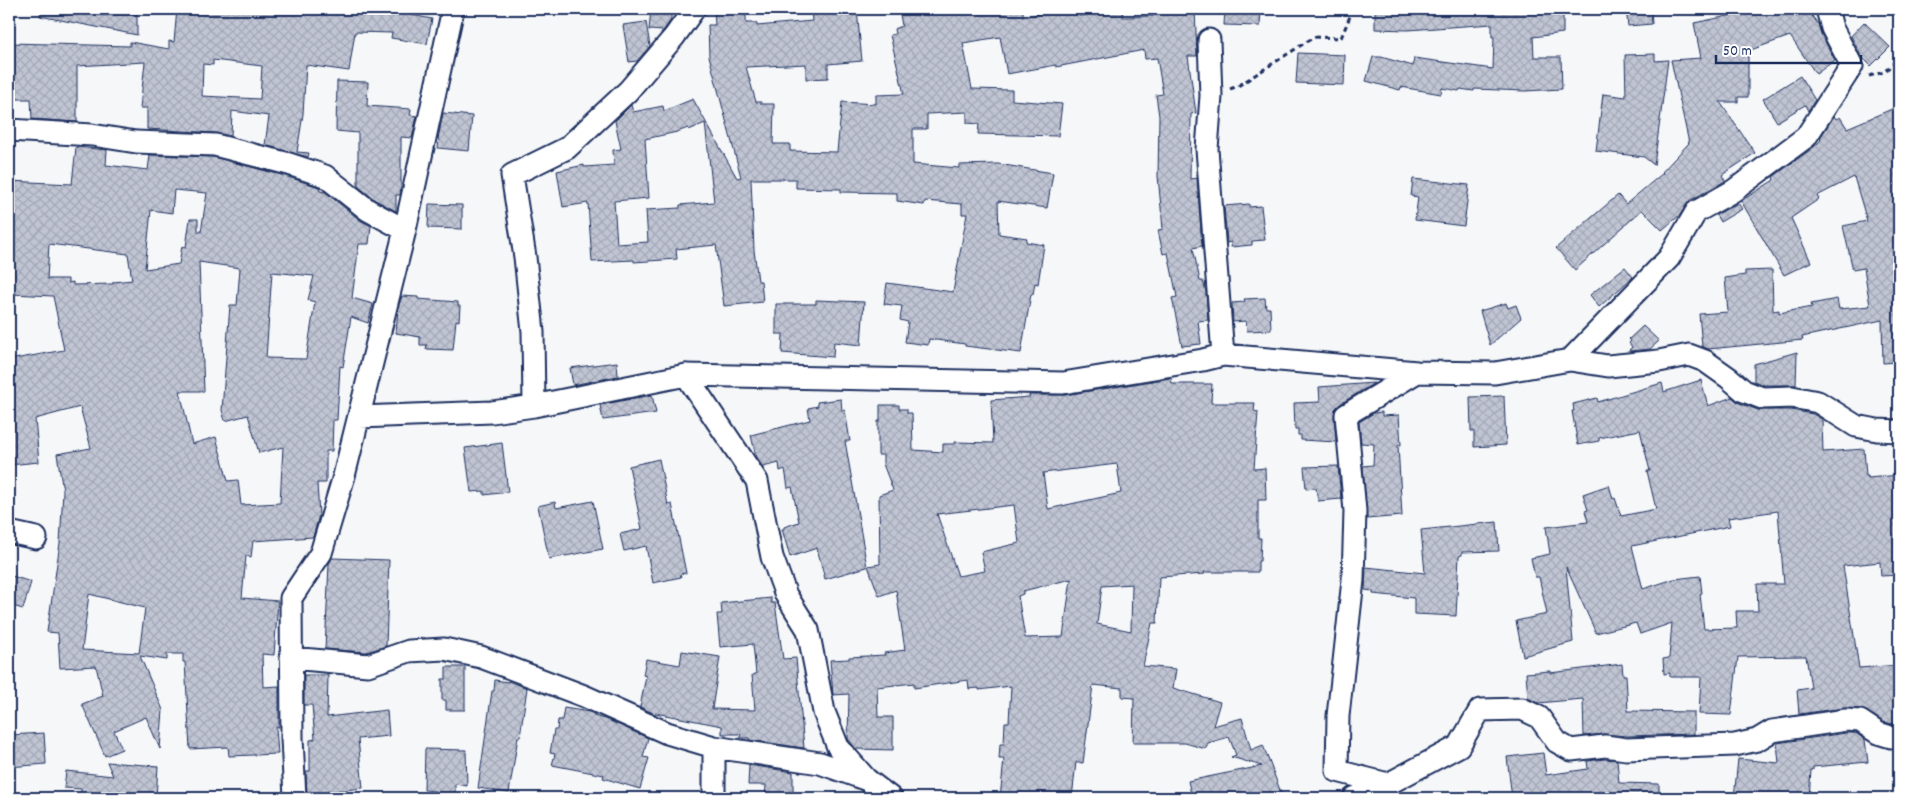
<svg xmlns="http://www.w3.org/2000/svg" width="1908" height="807" viewBox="0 0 1908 807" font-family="Dekko,sans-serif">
  <defs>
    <pattern id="building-cross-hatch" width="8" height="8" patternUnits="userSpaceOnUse" patternTransform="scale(1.25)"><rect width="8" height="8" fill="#c0c4d3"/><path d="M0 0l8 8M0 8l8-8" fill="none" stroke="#a4a9b8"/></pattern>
  </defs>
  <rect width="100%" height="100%" fill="#f6f7f9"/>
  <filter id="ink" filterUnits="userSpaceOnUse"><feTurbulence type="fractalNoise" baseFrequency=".02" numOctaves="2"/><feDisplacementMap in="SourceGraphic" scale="10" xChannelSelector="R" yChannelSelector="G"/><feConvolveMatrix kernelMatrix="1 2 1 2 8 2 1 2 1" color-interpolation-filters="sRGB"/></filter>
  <g filter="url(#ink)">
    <path fill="url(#building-cross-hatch)" stroke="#1b2f5e" fill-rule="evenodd" d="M 41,9 L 98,9 L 98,15 L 137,14 L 137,35 L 40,16 Z
      M 177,9 L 387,9 L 387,10 L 432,19 L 427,44 L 391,38 L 392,33 L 355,32 L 349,71 L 306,65 L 303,114 L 297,152 L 309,153 L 308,157 L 265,145 L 269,116 L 232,111 L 231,136 L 216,133 L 147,129 L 147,108 L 140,108 L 145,62 L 77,66 L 77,122 L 32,119 L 31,99 L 9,99 L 9,43 L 130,46 L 130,42 L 169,49 L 169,41 L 174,42 ZM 213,60 L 262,66 L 260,99 L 202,96 L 203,64 L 213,65 Z
      M 651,9 L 671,9 L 671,20 L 663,31 L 649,30 Z
      M 714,9 L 746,9 L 746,23 L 757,23 L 757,26 L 812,21 L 811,9 L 834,9 L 834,12 L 857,10 L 862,61 L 828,64 L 828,78 L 806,79 L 806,64 L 746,67 L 756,102 L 761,102 L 761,104 L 774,104 L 773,144 L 790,144 L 790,151 L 837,152 L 842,102 L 876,104 L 876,95 L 904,94 L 890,35 L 895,34 L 894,29 L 902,26 L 899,9 L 1023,9 L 1023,17 L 1060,10 L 1061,14 L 1078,10 L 1079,16 L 1122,9 L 1123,17 L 1153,16 L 1152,9 L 1195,9 L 1197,56 L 1188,56 L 1196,113 L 1191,114 L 1190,179 L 1197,178 L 1202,246 L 1193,248 L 1200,281 L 1203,281 L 1206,292 L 1208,320 L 1198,321 L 1201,344 L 1182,346 L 1172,298 L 1177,297 L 1168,253 L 1163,254 L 1158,230 L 1163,229 L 1158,176 L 1159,116 L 1156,95 L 1163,94 L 1157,58 L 1145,59 L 1144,50 L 1056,67 L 1056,65 L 1007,74 L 1000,37 L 963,43 L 972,89 L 1012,90 L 1012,100 L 1062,104 L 1058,136 L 978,134 L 979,124 L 967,123 L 967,112 L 927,114 L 927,129 L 913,129 L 913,164 L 959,168 L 959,165 L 998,164 L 1053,173 L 1047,208 L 998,201 L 999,234 L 1027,238 L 1026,242 L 1044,245 L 1038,284 L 1035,283 L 1033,294 L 1031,294 L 1021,353 L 965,346 L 965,344 L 929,339 L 928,345 L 905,342 L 908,322 L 900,320 L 902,306 L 884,304 L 887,283 L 953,292 L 967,214 L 962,214 L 962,204 L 925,201 L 924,205 L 897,201 L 897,193 L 841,192 L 841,189 L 796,188 L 796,179 L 751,179 L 754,250 L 758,281 L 761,281 L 763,302 L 724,306 L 716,245 L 676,249 L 677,259 L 634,262 L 634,260 L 592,262 L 588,203 L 563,207 L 557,171 L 584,165 L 584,167 L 614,165 L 613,150 L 621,149 L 615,121 L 631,105 L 633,112 L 663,106 L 664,111 L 693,99 L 737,178 L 741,177 L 709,56 L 708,25 L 715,25 ZM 705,123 L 714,202 L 680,205 L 680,208 L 646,210 L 648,242 L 617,244 L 614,201 L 649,198 L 645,139 L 677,132 L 688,128 L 689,130 Z
      M 1225,9 L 1261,9 L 1260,26 L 1224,25 Z
      M 1375,9 L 1563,9 L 1563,33 L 1533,37 L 1534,57 L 1561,57 L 1562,89 L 1525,91 L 1474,89 L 1474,91 L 1460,89 L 1459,91 L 1442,88 L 1441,94 L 1401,87 L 1400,90 L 1366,81 L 1373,57 L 1381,57 L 1413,66 L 1414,58 L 1493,69 L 1494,37 L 1492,37 L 1492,24 L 1408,30 L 1375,29 Z
      M 1626,9 L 1651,9 L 1652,24 L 1628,26 Z
      M 1731,9 L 1807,9 L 1818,24 L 1821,34 L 1835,60 L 1816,74 L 1790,36 L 1748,51 L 1748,97 L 1738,97 L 1738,102 L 1720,102 L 1755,153 L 1722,175 L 1725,181 L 1689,201 L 1680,215 L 1662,230 L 1642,210 L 1575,270 L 1556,248 L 1618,195 L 1626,204 L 1663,173 L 1662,172 L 1689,143 L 1671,60 L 1701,58 L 1694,23 L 1733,15 Z
      M 646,22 L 650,46 L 637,61 L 629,62 L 623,25 Z
      M 1864,22 L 1890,47 L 1871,66 L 1861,56 L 1851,36 Z
      M 1298,53 L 1345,55 L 1344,85 L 1296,83 Z
      M 1655,54 L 1655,61 L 1668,60 L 1654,165 L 1644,157 L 1596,151 L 1603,94 L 1626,97 L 1625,55 Z
      M 1800,76 L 1815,100 L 1808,111 L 1805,105 L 1777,122 L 1763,99 Z
      M 337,81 L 368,82 L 367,106 L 411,109 L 410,115 L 417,116 L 412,138 L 401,137 L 401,187 L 400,195 L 396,195 L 396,211 L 375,200 L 358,186 L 358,133 L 336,131 Z
      M 1899,106 L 1899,362 L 1883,363 L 1882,320 L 1802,337 L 1803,340 L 1708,349 L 1702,346 L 1699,314 L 1728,312 L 1725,278 L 1745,275 L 1745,271 L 1772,270 L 1773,311 L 1779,310 L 1779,313 L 1812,307 L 1811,304 L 1837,299 L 1839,309 L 1870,306 L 1864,268 L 1853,270 L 1843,226 L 1867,221 L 1854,177 L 1817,196 L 1819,199 L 1791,218 L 1811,262 L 1784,275 L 1741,201 L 1774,180 L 1773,177 L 1814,147 L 1821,140 L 1820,138 L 1834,116 L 1836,119 L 1840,117 L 1847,128 Z
      M 443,113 L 472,116 L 469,151 L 438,148 L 439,139 L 438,139 Z
      M 76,147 L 107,150 L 106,165 L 148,170 L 150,155 L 213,157 L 285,176 L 319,187 L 320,191 L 325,192 L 360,220 L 371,226 L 369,244 L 359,244 L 352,298 L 373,304 L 368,323 L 351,317 L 343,367 L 340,366 L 337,420 L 333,420 L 332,451 L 326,451 L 326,483 L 317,483 L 319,515 L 313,537 L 253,541 L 251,557 L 246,556 L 242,598 L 278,601 L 274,655 L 262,654 L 263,687 L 279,686 L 279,727 L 276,727 L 278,754 L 229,756 L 228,747 L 190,749 L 185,662 L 183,662 L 183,654 L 167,654 L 167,660 L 140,656 L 163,710 L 160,749 L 146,717 L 114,731 L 122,749 L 105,756 L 82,704 L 103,696 L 96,666 L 60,668 L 58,633 L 47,632 L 60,543 L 63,491 L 57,454 L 91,448 L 80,407 L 35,419 L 39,462 L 9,465 L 9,360 L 64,350 L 53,296 L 11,294 L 13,260 L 9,260 L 9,181 L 72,184 ZM 174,190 L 207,193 L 201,232 L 198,232 L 198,219 L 190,219 L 186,247 L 182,246 L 179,264 L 145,269 L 151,210 L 172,213 ZM 49,244 L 128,254 L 132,280 L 113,282 L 113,284 L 73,285 L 73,282 L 68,283 L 68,279 L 47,279 ZM 199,262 L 240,268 L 237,305 L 230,305 L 222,410 L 225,421 L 248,415 L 259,453 L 283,447 L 280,503 L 241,505 L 238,480 L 228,481 L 216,437 L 192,444 L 180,391 L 204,391 ZM 272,272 L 314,276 L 308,300 L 315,302 L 306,359 L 266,358 ZM 89,594 L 145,608 L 139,653 L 82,650 Z
      M 1413,179 L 1469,185 L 1464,226 L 1415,220 L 1418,197 L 1411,196 Z
      M 1738,203 L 1742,209 L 1720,222 L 1716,215 Z
      M 429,204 L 462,205 L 462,229 L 428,228 Z
      M 1249,204 L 1249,207 L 1261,206 L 1265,240 L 1252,241 L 1252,245 L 1231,247 L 1231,242 L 1227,243 L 1224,206 Z
      M 1625,267 L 1633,277 L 1599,307 L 1590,295 Z
      M 402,296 L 418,297 L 418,299 L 458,302 L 458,306 L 460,306 L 459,321 L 456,320 L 453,350 L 426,349 L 427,345 L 420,345 L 420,337 L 396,333 L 398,308 Z
      M 1265,298 L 1266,308 L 1270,308 L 1271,330 L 1247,331 L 1246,321 L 1233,322 L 1232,303 L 1245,302 L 1244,299 Z
      M 816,300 L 864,302 L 861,345 L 834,342 L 833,357 L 782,353 L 783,334 L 776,334 L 776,304 L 816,304 Z
      M 1506,303 L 1508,308 L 1516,305 L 1521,318 L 1490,345 L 1480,311 Z
      M 1643,326 L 1659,341 L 1650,349 L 1630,351 L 1629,350 L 1632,347 L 1629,343 L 1631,341 L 1629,339 Z
      M 1797,352 L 1796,385 L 1764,385 L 1754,381 L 1754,364 Z
      M 617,362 L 618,376 L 573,385 L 570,368 Z
      M 1171,378 L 1172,384 L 1212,384 L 1211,403 L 1255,403 L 1254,411 L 1258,412 L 1254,469 L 1265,468 L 1266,500 L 1258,500 L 1258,538 L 1261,538 L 1260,561 L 1258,561 L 1258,572 L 1204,572 L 1205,574 L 1159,577 L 1157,623 L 1152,623 L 1143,666 L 1176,669 L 1173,688 L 1220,702 L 1213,726 L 1242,718 L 1251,750 L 1263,745 L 1283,798 L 1192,798 L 1188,781 L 1262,766 L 1231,757 L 1236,755 L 1229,737 L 1208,743 L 1206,749 L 1185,743 L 1133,743 L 1134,698 L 1122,697 L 1122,688 L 1093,685 L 1083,763 L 1076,762 L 1072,798 L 1000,798 L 1004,759 L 999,759 L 1000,744 L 1004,744 L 1005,722 L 1009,722 L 1011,686 L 979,690 L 979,688 L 969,689 L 968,680 L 914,688 L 914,683 L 877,687 L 878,717 L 893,717 L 893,750 L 856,749 L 848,739 L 849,694 L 833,695 L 830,660 L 849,659 L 849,657 L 885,655 L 884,653 L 905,650 L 896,590 L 879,596 L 868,566 L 880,564 L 879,495 L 893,490 L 883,464 L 883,455 L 878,455 L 878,421 L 880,421 L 880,405 L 899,405 L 899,409 L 907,409 L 907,413 L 912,413 L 913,450 L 943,452 L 943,444 L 955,444 L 955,442 L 993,443 L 991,400 L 1030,397 L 1029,395 L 1065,395 ZM 1117,464 L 1121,493 L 1048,509 L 1043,473 ZM 1014,505 L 1019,543 L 981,552 L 985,571 L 958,576 L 937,514 ZM 1071,579 L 1063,637 L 1025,638 L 1018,596 L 1023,594 L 1023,591 ZM 1132,584 L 1131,631 L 1097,624 L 1102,586 Z
      M 1701,380 L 1708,406 L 1732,397 L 1739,403 L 1758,410 L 1791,410 L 1813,414 L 1822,419 L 1823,452 L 1864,449 L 1866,476 L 1868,476 L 1868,478 L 1899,475 L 1899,575 L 1881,576 L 1880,562 L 1843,566 L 1859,668 L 1899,665 L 1899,725 L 1883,722 L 1861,709 L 1844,708 L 1799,714 L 1797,690 L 1811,688 L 1806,656 L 1738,657 L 1731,715 L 1699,714 L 1701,677 L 1670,677 L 1670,673 L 1664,674 L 1663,659 L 1669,658 L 1672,623 L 1640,634 L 1636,623 L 1596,633 L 1566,567 L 1573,642 L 1523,656 L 1516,621 L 1547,614 L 1539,577 L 1535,577 L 1531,558 L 1550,554 L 1546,527 L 1588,522 L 1585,511 L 1588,510 L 1583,494 L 1609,485 L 1613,499 L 1615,498 L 1621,516 L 1656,509 L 1647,471 L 1650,471 L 1640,430 L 1599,438 L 1599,441 L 1578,445 L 1572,411 L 1574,411 L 1573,404 L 1597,398 L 1598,402 L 1662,383 L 1664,392 ZM 1778,511 L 1784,584 L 1757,584 L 1758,611 L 1736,611 L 1737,628 L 1704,629 L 1700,594 L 1702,593 L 1700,576 L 1674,579 L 1643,589 L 1632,546 L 1730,526 L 1728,518 Z
      M 1374,383 L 1340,404 L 1335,409 L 1334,416 L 1336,442 L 1301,440 L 1301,435 L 1298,435 L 1298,429 L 1295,429 L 1294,403 L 1320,402 L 1319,387 Z
      M 652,395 L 656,413 L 603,420 L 600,405 Z
      M 1504,396 L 1506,445 L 1474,447 L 1474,431 L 1471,431 L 1470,397 Z
      M 841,399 L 842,411 L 845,410 L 850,441 L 845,441 L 867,567 L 825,579 L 817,548 L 790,557 L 782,529 L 784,529 L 784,527 L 799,522 L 792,487 L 788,488 L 785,469 L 780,471 L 779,463 L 763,467 L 756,457 L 751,435 L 810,420 L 808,408 L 818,406 L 817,402 Z
      M 1382,412 L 1382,416 L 1399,415 L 1401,445 L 1398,445 L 1402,516 L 1367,519 L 1363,466 L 1373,465 L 1374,444 L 1361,443 L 1359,422 L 1374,413 Z
      M 502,443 L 508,492 L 484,495 L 484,491 L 471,492 L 465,448 Z
      M 659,459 L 668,505 L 672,504 L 686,573 L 680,574 L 681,577 L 653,583 L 646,546 L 624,551 L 620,534 L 642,529 L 629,466 Z
      M 1338,466 L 1341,499 L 1318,501 L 1316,488 L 1306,489 L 1304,467 Z
      M 593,501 L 603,549 L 549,559 L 538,506 L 555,502 L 556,508 Z
      M 1497,522 L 1499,551 L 1462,552 L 1462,555 L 1459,556 L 1456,616 L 1414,614 L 1414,598 L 1373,594 L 1373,591 L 1365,590 L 1366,567 L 1425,573 L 1421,530 Z
      M 332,558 L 389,560 L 386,646 L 366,652 L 325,649 L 329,564 Z
      M 9,575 L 31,582 L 23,609 L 9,605 Z
      M 771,598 L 771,603 L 775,603 L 783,659 L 796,658 L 804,748 L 749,740 L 749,738 L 740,738 L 741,734 L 722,734 L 722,726 L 655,713 L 655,714 L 640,707 L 646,676 L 643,675 L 646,659 L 680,665 L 682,651 L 720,657 L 712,709 L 755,710 L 752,675 L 756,674 L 753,644 L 720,647 L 717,614 L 722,614 L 721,603 Z
      M 1622,664 L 1623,675 L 1626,675 L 1628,711 L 1694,712 L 1694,734 L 1627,736 L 1604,734 L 1584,736 L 1583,699 L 1538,703 L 1528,698 L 1526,673 L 1550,671 L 1550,673 Z
      M 446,667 L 465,667 L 465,710 L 446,710 L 446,700 L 442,700 L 442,679 L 446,679 Z
      M 304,675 L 328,675 L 327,717 L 387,710 L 389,736 L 358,739 L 363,788 L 326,792 L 326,798 L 307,798 L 306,771 L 310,771 L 310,740 L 315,739 L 312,705 L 304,705 Z
      M 495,680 L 508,682 L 508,681 L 527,688 L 520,737 L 518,737 L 509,793 L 478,788 L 492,691 L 494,691 Z
      M 564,708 L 589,712 L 594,714 L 594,716 L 608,720 L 648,738 L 643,757 L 649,758 L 640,789 L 603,778 L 604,775 L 552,765 L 555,754 L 550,753 L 554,730 L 557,730 L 558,720 L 562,720 Z
      M 44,733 L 46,764 L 9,767 L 9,735 Z
      M 1846,733 L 1856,733 L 1865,740 L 1868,762 L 1813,767 L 1813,770 L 1811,770 L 1809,798 L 1734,798 L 1738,759 L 1779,763 L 1777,743 Z
      M 425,749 L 466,750 L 467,786 L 455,784 L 455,793 L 435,793 L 435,791 L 424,790 Z
      M 1543,753 L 1546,775 L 1588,769 L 1587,761 L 1605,759 L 1617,760 L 1619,783 L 1659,784 L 1659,798 L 1512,798 L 1507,757 Z
      M 107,762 L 158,766 L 156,798 L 81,798 L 81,789 L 64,788 L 66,771 L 113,776 Z
      M 749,765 L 793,772 L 793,798 L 765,798 L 766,785 L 748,785 Z"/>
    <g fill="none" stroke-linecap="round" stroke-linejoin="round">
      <defs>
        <path id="minor" d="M 9,130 L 92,135 L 136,142 L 215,145 L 289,164 L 325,176 L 368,210 L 405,230
          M 1223,355 L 1417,372 L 1495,373 L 1570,360 L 1669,258 L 1696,212 L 1733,191 L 1806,137 L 1852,66 L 1832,28 L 1827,9
          M 1570,360 L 1608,366 L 1659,361 L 1689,355 L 1705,361 L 1729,378 L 1744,391 L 1762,398 L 1792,397 L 1818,402 L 1856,426 L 1877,430 L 1899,431
          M 686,375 L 757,481 L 772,557 L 786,595 L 808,630 L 824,712 L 838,747 L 866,779 L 891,798
          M 534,406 L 533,332 L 525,257 L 512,175 L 567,148 L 628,91 L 674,37 L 694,9
          M 359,417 L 492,412 L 534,406 L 686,375 L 1063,383 L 1203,360 L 1223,355 L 1207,149 L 1211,96 L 1209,40
          M 9,532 L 36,538
          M 291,658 L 368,665 L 409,651 L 444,649 L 481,657 L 584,696 L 667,733 L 714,747 L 714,798
          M 714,747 L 820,763 L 865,779
          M 1388,784 L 1337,771 L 1338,716 L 1353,580 L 1355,511 L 1346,415 L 1417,372
          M 295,798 L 292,738 L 291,598 L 321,553 L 344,476 L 405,230 L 453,9
          M 1354,798 L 1388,784 L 1459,746 L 1480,710 L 1522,709 L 1539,717 L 1557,742 L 1571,750 L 1605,746 L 1626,749 L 1735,745 L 1757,740 L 1772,731 L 1846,720 L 1860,721 L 1878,733 L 1891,737 L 1899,737"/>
      </defs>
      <use href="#minor" stroke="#1b2f5e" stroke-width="25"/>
      <path stroke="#1b2f5e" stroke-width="3" stroke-dasharray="5 4" stroke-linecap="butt" d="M 1869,76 L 1884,72 L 1899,58
        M 1230,89 L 1238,86 L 1314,37 L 1341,38 L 1353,9"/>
      <use href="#minor" stroke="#fff" stroke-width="21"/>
    </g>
  </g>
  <rect width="1908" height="807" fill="none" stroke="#fff" stroke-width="30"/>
  <rect x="15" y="15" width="1878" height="777" fill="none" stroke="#1b2f5e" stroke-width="2" filter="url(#ink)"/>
  <path d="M1716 55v8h145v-8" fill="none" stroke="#1b2f5e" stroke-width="2.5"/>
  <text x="1723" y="55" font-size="15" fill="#1b2f5e" stroke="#ffffff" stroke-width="4" paint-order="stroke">50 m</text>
</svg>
